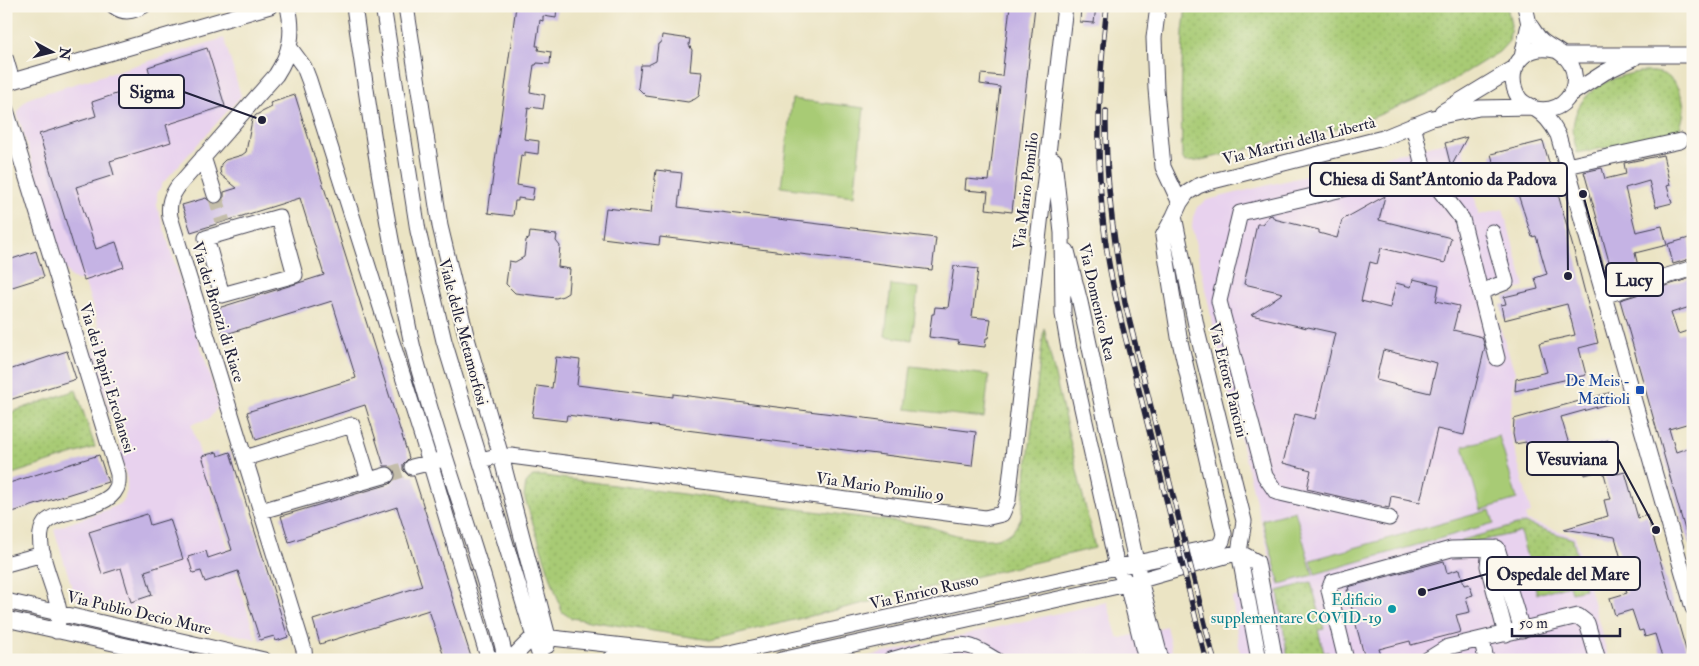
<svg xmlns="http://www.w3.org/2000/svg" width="1699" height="666" viewBox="0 0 1699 666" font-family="'IM FELL Double Pica',serif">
  <defs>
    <pattern id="grass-dots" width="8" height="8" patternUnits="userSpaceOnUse" patternTransform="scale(1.25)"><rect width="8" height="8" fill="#a8cb74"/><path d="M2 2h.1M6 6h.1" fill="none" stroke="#90ae65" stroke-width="1.8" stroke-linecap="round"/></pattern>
  </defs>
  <rect width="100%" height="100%" fill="#fbf7ec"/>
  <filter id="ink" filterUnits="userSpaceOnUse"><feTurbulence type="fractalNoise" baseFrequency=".02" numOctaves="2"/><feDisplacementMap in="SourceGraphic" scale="10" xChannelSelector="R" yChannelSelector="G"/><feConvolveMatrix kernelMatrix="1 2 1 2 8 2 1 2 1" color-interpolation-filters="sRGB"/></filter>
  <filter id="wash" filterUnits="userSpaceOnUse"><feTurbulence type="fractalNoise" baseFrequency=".0096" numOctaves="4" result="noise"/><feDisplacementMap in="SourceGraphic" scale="20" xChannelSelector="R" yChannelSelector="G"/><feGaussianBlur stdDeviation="1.12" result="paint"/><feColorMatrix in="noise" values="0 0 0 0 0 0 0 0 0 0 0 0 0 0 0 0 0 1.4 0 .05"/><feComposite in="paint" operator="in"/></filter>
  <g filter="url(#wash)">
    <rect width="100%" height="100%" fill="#ebe4c4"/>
    <path fill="#e8d2ee" d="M 224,38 L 241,96 L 162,184 L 157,194 L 157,206 L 219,405 L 209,419 L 191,424 L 256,639 L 76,600 L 54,529 L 111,508 L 119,504 L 124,499 L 127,491 L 127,480 L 120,454 L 122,451 L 92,356 L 95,346 L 103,340 L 84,280 L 77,280 L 71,277 L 65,269 L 18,116 L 18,111 L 21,106 L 25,101 L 32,97 Z
      M 1470,136 L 1463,149 L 1479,215 L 1503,209 L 1525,287 L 1490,298 L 1515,372 L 1509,428 L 1531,513 L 1525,516 L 1527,521 L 1575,536 L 1609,660 L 1241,660 L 1232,598 L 1277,586 L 1220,358 L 1192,227 L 1193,217 L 1197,207 L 1207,200 Z
      M 1107,602 L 1118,639 L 1166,626 L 1174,660 L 853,660 Z"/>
    <path fill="url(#grass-dots)" stroke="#657658" d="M 1186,6 L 1507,6 L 1511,25 L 1509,41 L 1499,52 L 1435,91 L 1360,123 L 1197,161 L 1185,162 L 1182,157 L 1181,102 L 1183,32 Z
      M 1640,72 C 1647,72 1656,71 1663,74 C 1675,79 1683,95 1684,107 C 1684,115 1681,126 1678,134 L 1577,153 C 1576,146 1573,138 1573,130 C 1574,93 1607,77 1640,72 Z
      M 1044,328 L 1095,548 L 710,640 L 571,618 L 562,612 L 524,496 L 526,484 L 533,476 L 545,476 L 928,526 C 950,534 986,546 1009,534 C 1014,531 1018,523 1021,518 Z
      M 76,390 L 95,447 L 6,476 L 6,414 Z
      M 1524,523 L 1573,539 L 1585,589 L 1571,592 L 1569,585 L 1537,594 L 1520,532 L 1463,545 L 1462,540 Z
      M 1311,582 L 1324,629 L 1318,630 L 1324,653 L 1328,652 L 1330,660 L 1288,660 L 1278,591 Z"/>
    <path fill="#a8cb74" stroke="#657658" d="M 792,99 L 864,108 L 854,196 L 781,187 Z
      M 891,285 L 918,288 L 912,340 L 885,336 Z
      M 911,366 L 989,375 L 984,418 L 906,409 Z
      M 1499,436 L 1517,499 L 1481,510 L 1463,446 Z
      M 1490,510 L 1494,523 L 1315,574 L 1311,560 Z
      M 1295,511 L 1313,575 L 1280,584 L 1262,520 Z"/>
    <g id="blocks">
      <path fill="#c5b3e4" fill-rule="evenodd" d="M 516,6 L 557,6 L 556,18 L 543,16 L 543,21 L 540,20 L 536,46 L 539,46 L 538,50 L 551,52 L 550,64 L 537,63 L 536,65 L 534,65 L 530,92 L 545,95 L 543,109 L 531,107 L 530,109 L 528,108 L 524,139 L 539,141 L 538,154 L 525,152 L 525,156 L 521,155 L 517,185 L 534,188 L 532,200 L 518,198 L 518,201 L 515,201 L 513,216 L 488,213 Z
        M 1010,6 L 1035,6 L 1012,212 L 986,209 L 988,192 L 965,190 L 966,179 L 989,181 L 1000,87 L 980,84 L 981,74 L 1002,76 Z
        M 1081,6 L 1096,6 L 1094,23 L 1080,22 Z
        M 662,35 L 690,39 L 689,45 L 692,50 L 690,71 L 702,72 L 699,96 L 695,99 L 688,102 L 646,96 L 638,88 L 641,65 L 648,65 L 656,61 L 658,44 L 661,43 Z
        M 207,48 L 225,106 L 166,125 L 171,142 L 110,161 L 114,175 L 76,187 L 96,249 L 116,242 L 124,267 L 84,280 L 39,134 L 96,116 L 92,102 L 152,82 L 148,67 Z
        M 295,95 L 409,458 L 403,464 L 403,470 L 409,476 L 414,476 L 472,660 L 445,660 L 429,610 L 320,644 L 313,620 L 422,586 L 397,507 L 289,542 L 281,516 L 390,484 L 396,478 L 396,472 L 390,466 L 384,466 L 365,405 L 256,440 L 247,412 L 356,378 L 332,301 L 223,335 L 215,309 L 324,275 L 300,198 L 191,232 L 182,205 L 206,198 L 213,204 L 218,204 L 224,197 L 224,192 L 237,188 L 221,175 L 220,170 L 221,164 L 225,160 L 242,155 L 246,152 L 252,120 L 256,115 L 272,107 L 270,103 Z
        M 1467,137 L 1451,167 L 1445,143 Z
        M 1543,141 L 1576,258 L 1598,343 L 1579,348 L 1586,375 L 1515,391 L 1516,379 L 1547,372 L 1539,343 L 1575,335 L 1567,304 L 1504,320 L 1501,305 L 1506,304 L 1504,297 L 1538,289 L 1535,278 L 1547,274 L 1536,236 L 1532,237 L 1512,176 L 1498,180 L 1491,154 Z
        M 1663,155 L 1670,185 L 1667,186 L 1672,203 L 1656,207 L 1649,181 L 1625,188 L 1636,232 L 1662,226 L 1667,245 L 1635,253 L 1640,275 L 1615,283 L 1584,172 L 1602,168 L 1605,179 L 1626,174 L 1624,163 Z
        M 656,170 L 682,173 L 678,207 L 936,238 L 932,270 L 660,237 L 659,245 L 602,238 L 606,208 L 651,213 Z
        M 1385,196 L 1379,220 L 1451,238 L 1445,263 L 1381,248 L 1377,264 L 1370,262 L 1361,301 L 1390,308 L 1396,283 L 1411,287 L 1413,279 L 1439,285 L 1436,301 L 1459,306 L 1453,330 L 1482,337 L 1485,347 L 1464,435 L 1437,429 L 1420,502 L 1391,496 L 1389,508 L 1307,489 L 1311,470 L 1283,463 L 1295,414 L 1315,419 L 1335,333 L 1308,327 L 1307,328 L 1251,315 L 1283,293 L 1244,284 L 1257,224 L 1262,224 L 1269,216 L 1272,215 L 1274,219 L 1319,230 L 1319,233 L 1337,238 L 1342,220 ZM 1383,350 L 1437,363 L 1430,393 L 1376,380 Z
        M 530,232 L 557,235 L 556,241 L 560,246 L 558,267 L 570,269 L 568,293 L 563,296 L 556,298 L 515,293 L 506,284 L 509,261 L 515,262 L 524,257 L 526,240 L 529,239 Z
        M 1689,238 L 1693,258 L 1673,264 L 1668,244 Z
        M 36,251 L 44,277 L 6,289 L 6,261 Z
        M 954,266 L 978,269 L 972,317 L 991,319 L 988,338 L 986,338 L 985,347 L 958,344 L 959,341 L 929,337 L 932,314 L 934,314 L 935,307 L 948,308 Z
        M 1691,278 L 1693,285 L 1693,306 L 1671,313 L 1678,334 L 1693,329 L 1693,399 L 1688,401 L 1693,415 L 1693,422 L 1669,429 L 1676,452 L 1693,446 L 1693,543 L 1689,544 L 1620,300 Z
        M 67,351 L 76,379 L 6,401 L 6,371 Z
        M 556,357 L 580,360 L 577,385 L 673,397 L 673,394 L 976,432 L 972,466 L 567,415 L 566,421 L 532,417 L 537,386 L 552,388 Z
        M 1612,392 L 1615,402 L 1561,417 L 1570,448 L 1531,459 L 1526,442 L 1515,444 L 1513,434 L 1514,419 Z
        M 1608,440 L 1617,474 L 1625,472 L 1638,518 L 1647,515 L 1689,660 L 1663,660 L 1655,634 L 1645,637 L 1643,630 L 1639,631 L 1632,610 L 1615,615 L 1610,598 L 1627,593 L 1619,567 L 1623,566 L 1615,537 L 1564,529 L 1608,516 L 1604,500 L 1611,499 L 1603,470 L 1585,475 L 1584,467 L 1579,469 L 1574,449 Z
        M 217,452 L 218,456 L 230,452 L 288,637 L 276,641 L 274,636 L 260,640 L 238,571 L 205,582 L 201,571 L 193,573 L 188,557 L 206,551 L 208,558 L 232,550 L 202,456 Z
        M 99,455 L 108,482 L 6,514 L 6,484 Z
        M 147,514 L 150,525 L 170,519 L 183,559 L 145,571 L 152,595 L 131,602 L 121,568 L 102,574 L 89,532 Z
        M 1444,561 L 1447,573 L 1460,569 L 1464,585 L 1469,584 L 1473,595 L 1466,597 L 1470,612 L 1456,615 L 1461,632 L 1411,645 L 1410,641 L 1379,649 L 1381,655 L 1365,659 L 1347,590 L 1349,590 L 1348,587 Z"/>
    </g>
  </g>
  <g filter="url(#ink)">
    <use href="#blocks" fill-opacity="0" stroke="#403f50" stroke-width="1"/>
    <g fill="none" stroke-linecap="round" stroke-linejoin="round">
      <path stroke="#c3bda9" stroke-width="15" stroke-dasharray="15 8" stroke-linecap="butt" d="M 215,195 L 223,222
        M 387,475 L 412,467"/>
      <defs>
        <path id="minor" d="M 114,6 C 124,14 133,11 143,6
          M 288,6 C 294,33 291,52 276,75 L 179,185 C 171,196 168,204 170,217 L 304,650 L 305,660
          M 354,6 C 367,100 381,193 400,286 C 405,307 408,328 413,348 C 440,453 481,554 506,660
          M 383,6 L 418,231 L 444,341 L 541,660
          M 406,6 L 440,226 L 466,335 L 501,456 L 548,637 L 547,646
          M 1158,6 L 1154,38 L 1156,89 L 1163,167 L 1180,203
          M 1529,24 C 1533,29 1536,35 1540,39 C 1547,46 1556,49 1563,55 C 1577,66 1578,86 1567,99 C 1559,109 1547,111 1535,109
          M 290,48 L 304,67 L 309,80 L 430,462 L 488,657 L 498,660
          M 1554,50 C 1524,42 1502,71 1519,98 C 1523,104 1529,105 1535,109 C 1546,115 1552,124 1558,135 L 1693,608
          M 1563,55 L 1693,55
          M 1522,57 L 1529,24 L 1525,6
          M 6,60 L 12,81
          M 6,83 L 270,6
          M 1571,94 L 1605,72 L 1634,58
          M 6,110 L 118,474 C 118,479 119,485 116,489 C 109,505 77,509 62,514 C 56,516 49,518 45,523 C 30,543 57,589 59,612 C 60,618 57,625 56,631
          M 1442,112 L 1516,67
          M 1413,125 L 1424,170 L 1462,219 L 1497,358
          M 203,157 L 215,195
          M 1054,160 L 1062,233 L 1063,314 L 1069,349 L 1117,567 L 1127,584 L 1146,660
          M 1567,166 L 1680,141
          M 1174,216 L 1198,335 L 1244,521 L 1239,552 L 1259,660
          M 279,217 L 295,275 L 222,295 L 206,238 Z
          M 1067,251 L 1080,302 L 1140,580 L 1161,660
          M 1481,292 L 1506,282 L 1492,232
          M 1603,296 L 1693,268
          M 245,458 L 352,425 L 369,480
          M 481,460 L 493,457 L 511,456 L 985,518 L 1002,514 L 1008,500 L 1065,6
          M 412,467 L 440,460
          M 261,511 L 387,475
          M 1389,518 L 1276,492 L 1265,476 L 1219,301 L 1240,213 L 1424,170
          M 1497,548 L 1489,558 L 1488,566 L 1506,634
          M 1497,548 L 1522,630
          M 1239,552 L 1257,562 L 1275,660
          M 6,564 L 43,554
          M 6,601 L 264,660
          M 6,619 L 189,660
          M 534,636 L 705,655 L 721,655 L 1117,567 L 1218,546 L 1222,541 L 1224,534 L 1179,337 L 1163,236 L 1174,216 L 1180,203 L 1187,193 L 1198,186 L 1209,182 L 1383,138 L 1432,118 L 1479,108 L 1531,107
          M 1482,640 L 1486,660
          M 510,660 L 534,636
          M 610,660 L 624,646
          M 781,660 L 1127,584 L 1239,552
          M 890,660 C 909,655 949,642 968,646 C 978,648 987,655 996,660
          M 1346,660 L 1329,590 L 1332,582 L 1451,549 L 1497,548
          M 1427,660 L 1448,647 L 1578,616 L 1587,623 L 1598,660"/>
      </defs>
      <use href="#minor" stroke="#403f50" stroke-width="17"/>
      <use href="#minor" stroke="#fff" stroke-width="15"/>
      <defs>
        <path id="rail" d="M 1107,6 C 1098,83 1095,160 1105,237 C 1112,295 1130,353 1144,410 C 1165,493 1185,576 1206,660
          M 1106,111 C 1105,176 1113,239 1125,303 L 1214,660"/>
      </defs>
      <use href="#rail" stroke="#22223b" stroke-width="5.5"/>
      <use href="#rail" stroke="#fbf7ec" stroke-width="4" stroke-dasharray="11" stroke-linecap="butt"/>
    </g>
  </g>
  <rect fill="#1a4fb4" stroke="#fbf7ec" stroke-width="2" x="1635" y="385" width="10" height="10" rx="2.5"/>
  <circle fill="#0f9aa8" stroke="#fbf7ec" stroke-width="2" cx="1392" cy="609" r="5"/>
  <g text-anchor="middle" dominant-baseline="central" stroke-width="4" stroke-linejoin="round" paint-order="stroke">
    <g font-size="16" fill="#22223b" stroke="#fbf7ec">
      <text transform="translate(1299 141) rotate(-14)">Via Martiri della Libertà</text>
      <text transform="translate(1026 191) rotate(-83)">Via Mario Pomilio</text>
      <text transform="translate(1097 302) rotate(77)">Via Domenico Rea</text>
      <text transform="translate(218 312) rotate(73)">Via dei Bronzi di Riace</text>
      <text transform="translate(463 332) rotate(75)">Viale delle Metamorfosi</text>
      <text transform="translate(107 378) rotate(73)">Via dei Papiri Ercolanesi</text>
      <text transform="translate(1228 380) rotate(76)">Via Ettore Pancini</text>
      <text transform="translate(880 487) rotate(8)">Via Mario Pomilio 9</text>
      <text transform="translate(924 592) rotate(-13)">Via Enrico Russo</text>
      <text transform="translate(139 613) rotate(13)">Via Publio Decio Mure</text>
    </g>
    <g font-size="16" fill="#164399" stroke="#fbf7ec" text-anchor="end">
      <text x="1630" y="381">De Meis -<tspan x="1630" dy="18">Mattioli</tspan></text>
    </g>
    <g font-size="16" fill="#0d838f" stroke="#fbf7ec" text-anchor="end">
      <text x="1382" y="600">Edificio<tspan x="1382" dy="18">supplementare COVID-19</tspan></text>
    </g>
  </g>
  <path fill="none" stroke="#22223b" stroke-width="2" d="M262 120L184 92M1568 276L1567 179M1583 194L1606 280M1656 530L1618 459M1422 592L1487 574"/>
  <g fill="#22223b" stroke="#fbf7ec" stroke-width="2">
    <circle cx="262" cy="120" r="5"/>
    <circle cx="1568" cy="276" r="5"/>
    <circle cx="1583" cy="194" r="5"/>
    <circle cx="1656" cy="530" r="5"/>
    <circle cx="1422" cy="592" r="5"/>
  </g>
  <g fill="#fbf7ec" stroke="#22223b" stroke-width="2">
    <rect x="119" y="75" width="65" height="33" rx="5"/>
    <rect x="1310" y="163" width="257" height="33" rx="5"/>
    <rect x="1606" y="263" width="57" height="33" rx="5"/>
    <rect x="1527" y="442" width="91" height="33" rx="5"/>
    <rect x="1487" y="557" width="153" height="33" rx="5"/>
  </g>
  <g font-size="18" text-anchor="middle" font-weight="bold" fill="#22223b">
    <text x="152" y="98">Sigma</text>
    <text x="1438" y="185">Chiesa di Sant'Antonio da Padova</text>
    <text x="1634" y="286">Lucy</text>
    <text x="1572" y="465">Vesuviana</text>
    <text x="1563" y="580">Ospedale del Mare</text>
  </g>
  <rect width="1699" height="666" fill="none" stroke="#fbf7ec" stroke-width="25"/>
  <g transform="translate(52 52) rotate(97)" stroke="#fbf7ec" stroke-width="4" paint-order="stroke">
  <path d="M0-4L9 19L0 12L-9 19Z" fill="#22223b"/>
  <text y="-8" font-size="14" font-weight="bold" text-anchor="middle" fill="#22223b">N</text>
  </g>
  <path d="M1512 628v8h108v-8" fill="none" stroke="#22223b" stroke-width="2.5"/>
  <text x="1519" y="628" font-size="15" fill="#22223b" stroke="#fbf7ec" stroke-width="4" paint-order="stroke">50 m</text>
</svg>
